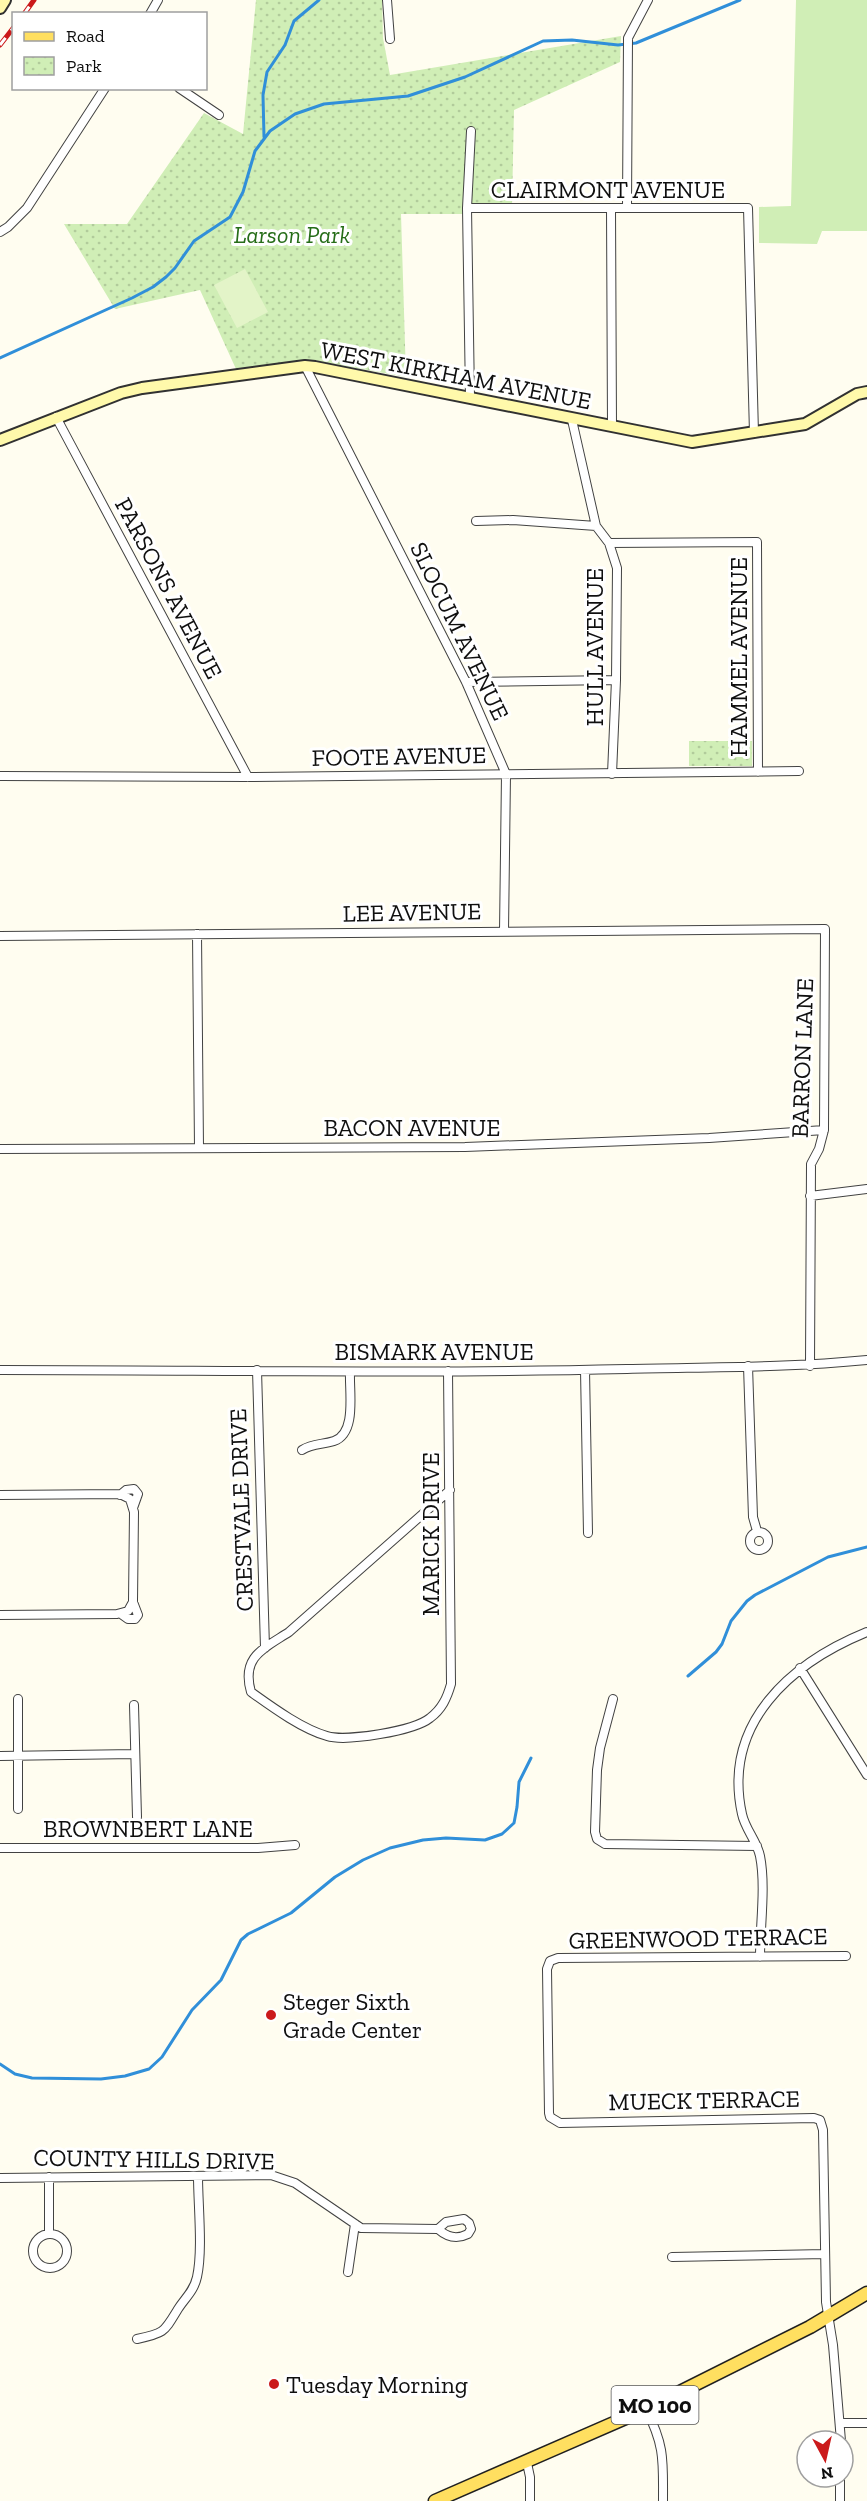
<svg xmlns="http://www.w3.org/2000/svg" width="867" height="2501" viewBox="0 0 867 2501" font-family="'Zilla Slab',serif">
  <defs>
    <pattern id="park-dots" width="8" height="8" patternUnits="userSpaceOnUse" patternTransform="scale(1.5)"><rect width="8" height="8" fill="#d0eeb6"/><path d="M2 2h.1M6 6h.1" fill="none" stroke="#b1cb9b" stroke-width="1.8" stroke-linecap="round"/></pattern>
  </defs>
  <rect width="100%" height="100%" fill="#fffdf0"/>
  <path fill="#d0eeb6" d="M 796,0 L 867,0 L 867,231 L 822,231 L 817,244 L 759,243 L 759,207 L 791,206 Z"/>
  <path fill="url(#park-dots)" d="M 256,0 L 382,0 L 383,38 L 390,75 L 621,36 L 620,62 L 514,110 L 512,205 L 463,205 L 463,214 L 401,214 L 406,377 L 312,360 L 236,369 L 200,290 L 115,309 L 64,224 L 127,224 L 204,113 L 243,134 Z
    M 689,741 L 752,741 L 752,766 L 689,766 Z"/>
  <path fill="#e3f4c8" d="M 245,269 L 268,312 L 237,328 L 214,285 Z"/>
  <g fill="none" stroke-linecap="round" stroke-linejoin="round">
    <path stroke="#308fd9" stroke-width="3" d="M 264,137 L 263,95 L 267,72 L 285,45 L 294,21 L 319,0
      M 0,358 L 132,298 L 153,287 L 166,277 L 175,268 L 194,241 L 230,217 L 243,192 L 255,151 L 270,131 L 295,114 L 324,104 L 408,96 L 465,77 L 543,41 L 572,40 L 618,45 L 636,43 L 740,0
      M 688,1676 L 716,1652 L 722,1644 L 731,1621 L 747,1601 L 755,1595 L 828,1557 L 867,1547
      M 0,2064 L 15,2074 L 32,2078 L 101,2079 L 125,2076 L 149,2069 L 162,2057 L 192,2010 L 221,1980 L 241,1940 L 248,1934 L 291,1913 L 335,1877 L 363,1860 L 390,1848 L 423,1840 L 446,1838 L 485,1840 L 502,1834 L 514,1823 L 517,1807 L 519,1782 L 531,1758"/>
    <defs>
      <path id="street" d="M 387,0 L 390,39
        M 150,14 L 158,0
        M 179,88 L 219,115
        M 627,207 L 628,38 L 648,0
        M 467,208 L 748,208 L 754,433
        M 611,208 L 612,426
        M 0,232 L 8,227 L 27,208 L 105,88
        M 305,366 L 466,682 L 506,774 L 504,931
        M 470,397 L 467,208 L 471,131
        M 56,417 L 248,777
        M 572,420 L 596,526 L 609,543 L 617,568 L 616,680 L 612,774
        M 476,521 L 513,520 L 596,526
        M 609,543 L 757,542 L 758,772
        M 466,682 L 616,680
        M 0,776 L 248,777 L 799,771
        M 197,934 L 199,1147
        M 0,936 L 825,929 L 824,1130 L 819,1149 L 811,1164 L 810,1366
        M 0,1149 L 465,1147 L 709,1138 L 824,1130
        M 810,1196 L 867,1189
        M 748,1366 L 753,1517 L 757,1531
        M 0,1370 C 209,1370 418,1374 627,1369 C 707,1367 787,1368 867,1360
        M 257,1370 L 265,1648
        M 585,1370 L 588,1533
        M 448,1371 L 451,1684 C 447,1698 442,1709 430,1718 C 414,1731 346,1742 327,1736 C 302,1729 272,1707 251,1692 C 241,1657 263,1649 289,1632 L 450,1490
        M 302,1450 C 313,1443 322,1445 334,1441 C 357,1433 349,1392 350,1372
        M 0,1495 L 120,1494 L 130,1499 L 134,1512 L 133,1602 L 128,1611 L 117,1614 L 0,1615
        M 120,1495 L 126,1490 L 134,1489 L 138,1494 L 133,1508
        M750 1541a9 9 0 1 1 18 0a9 9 0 1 1-18 0Z
        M 121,1614 L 128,1619 L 135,1619 L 138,1615 L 133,1602
        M 800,1668 L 867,1775
        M 18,1699 L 18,1809
        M 613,1699 L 600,1748 L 597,1770 L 595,1832 L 597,1839 L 605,1844 L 757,1846
        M 134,1705 L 137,1817
        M 0,1756 L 135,1754
        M 0,1848 L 258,1848 L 295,1845
        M 760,1957 C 760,1926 766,1886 760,1856 C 757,1841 745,1829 742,1814 C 722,1723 791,1663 867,1632
        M 0,2178 L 271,2175 L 295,2183 L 361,2228 L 438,2229 L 446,2222 L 464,2219 L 469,2223 L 471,2229 L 468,2234 C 456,2240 447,2237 438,2229
        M 49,2234 L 49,2177
        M33 2251a17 17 0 1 1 34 0a17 17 0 1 1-34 0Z
        M 672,2257 L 825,2254
        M 348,2272 L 355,2224
        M 137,2339 C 165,2333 164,2332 178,2309 C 185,2298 194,2291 197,2277 C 203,2250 198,2205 198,2176
        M 646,2409 C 665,2446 663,2461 663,2501
        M 841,2423 L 867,2423
        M 841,2441 L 833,2345 L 826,2302 L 823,2130 L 820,2120 L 814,2118 L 560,2123 L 550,2117 L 549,2113 L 547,1969 L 550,1961 L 558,1958 L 846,1956
        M 527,2463 L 530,2477 L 530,2501
        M 840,2501 L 840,2477"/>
      <path id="secondary" d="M 0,8 L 5,0
        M 0,440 L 121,393 L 142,388 L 305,366 L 315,367 L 692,442 L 805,424 L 857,394 L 867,392"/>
      <path id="primary" d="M 435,2501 L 646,2409 L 810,2327 L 867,2293"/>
    </defs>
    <use href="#street" stroke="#424242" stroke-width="10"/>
    <use href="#secondary" stroke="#313131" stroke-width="14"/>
    <use href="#primary" stroke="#202020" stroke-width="15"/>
    <use href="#street" stroke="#fff" stroke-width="8"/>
    <use href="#secondary" stroke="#fff9ab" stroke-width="10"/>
    <use href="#primary" stroke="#ffdf60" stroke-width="12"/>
    <defs>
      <path id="rail" d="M 24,14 L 34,0
        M 0,45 L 14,27"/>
    </defs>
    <use href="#rail" stroke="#cb1a1b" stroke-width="5"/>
    <use href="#rail" stroke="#fff" stroke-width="3" stroke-dasharray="9" stroke-linecap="butt"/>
  </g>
  <g fill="#cb1a1b" stroke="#fff" stroke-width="2">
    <circle cx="271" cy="2015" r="6"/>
    <circle cx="274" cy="2384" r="6"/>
  </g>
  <g text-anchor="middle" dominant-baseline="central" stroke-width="6" stroke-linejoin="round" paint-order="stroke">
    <rect fill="#fff" stroke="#575757" stroke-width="1.5" x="611.5" y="2386" width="87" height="38" rx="4.5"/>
    <g font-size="22" font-weight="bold" fill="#0f0f0f">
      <text x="655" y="2405">MO 100</text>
    </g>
    <g font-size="24" fill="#0f0f0f" stroke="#fff">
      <text x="608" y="189">CLAIRMONT AVENUE</text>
      <text transform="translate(456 375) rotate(11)">WEST KIRKHAM AVENUE</text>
      <text transform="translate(169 588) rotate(62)">PARSONS AVENUE</text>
      <text transform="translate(460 631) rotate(64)">SLOCUM AVENUE</text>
      <text transform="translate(594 647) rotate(-90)">HULL AVENUE</text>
      <text transform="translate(738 657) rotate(-90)">HAMMEL AVENUE</text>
      <text transform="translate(399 756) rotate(-1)">FOOTE AVENUE</text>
      <text transform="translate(412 912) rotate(-1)">LEE AVENUE</text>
      <text transform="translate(802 1058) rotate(-88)">BARRON LANE</text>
      <text x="412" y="1127">BACON AVENUE</text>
      <text x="434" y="1351">BISMARK AVENUE</text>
      <text transform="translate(241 1510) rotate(-92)">CRESTVALE DRIVE</text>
      <text transform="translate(430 1534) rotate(-90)">MARICK DRIVE</text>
      <text x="148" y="1828">BROWNBERT LANE</text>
      <text transform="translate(698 1938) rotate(-1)">GREENWOOD TERRACE</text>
      <text transform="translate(704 2100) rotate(-1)">MUECK TERRACE</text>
      <text transform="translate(154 2159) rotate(1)">COUNTY HILLS DRIVE</text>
    </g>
    <g font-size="24" font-style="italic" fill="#266d18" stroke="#fff">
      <text x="292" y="234">Larson Park</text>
    </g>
    <g font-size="24" fill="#0f0f0f" stroke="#fff" text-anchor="start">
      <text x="283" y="2001">Steger Sixth<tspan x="283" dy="28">Grade Center</tspan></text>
      <text x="286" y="2384">Tuesday Morning</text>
    </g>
  </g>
  <rect x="12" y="12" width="195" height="78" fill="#ffffff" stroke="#9f9f9f" stroke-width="1.5"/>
  <rect x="24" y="32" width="30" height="9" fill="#ffdf60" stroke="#9f9f9f" stroke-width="1.5"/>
  <text x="66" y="42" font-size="18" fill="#0f0f0f">Road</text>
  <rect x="24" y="57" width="30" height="18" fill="url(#park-dots)" stroke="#9f9f9f" stroke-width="1.5"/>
  <text x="66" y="72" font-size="18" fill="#0f0f0f">Park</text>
  <g transform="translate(825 2459) rotate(172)"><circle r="28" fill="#ffffff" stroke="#9f9f9f" stroke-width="1.5"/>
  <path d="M0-4.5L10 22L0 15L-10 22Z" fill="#cb1a1b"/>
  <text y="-9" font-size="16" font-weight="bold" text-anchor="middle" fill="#0f0f0f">N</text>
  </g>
</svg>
